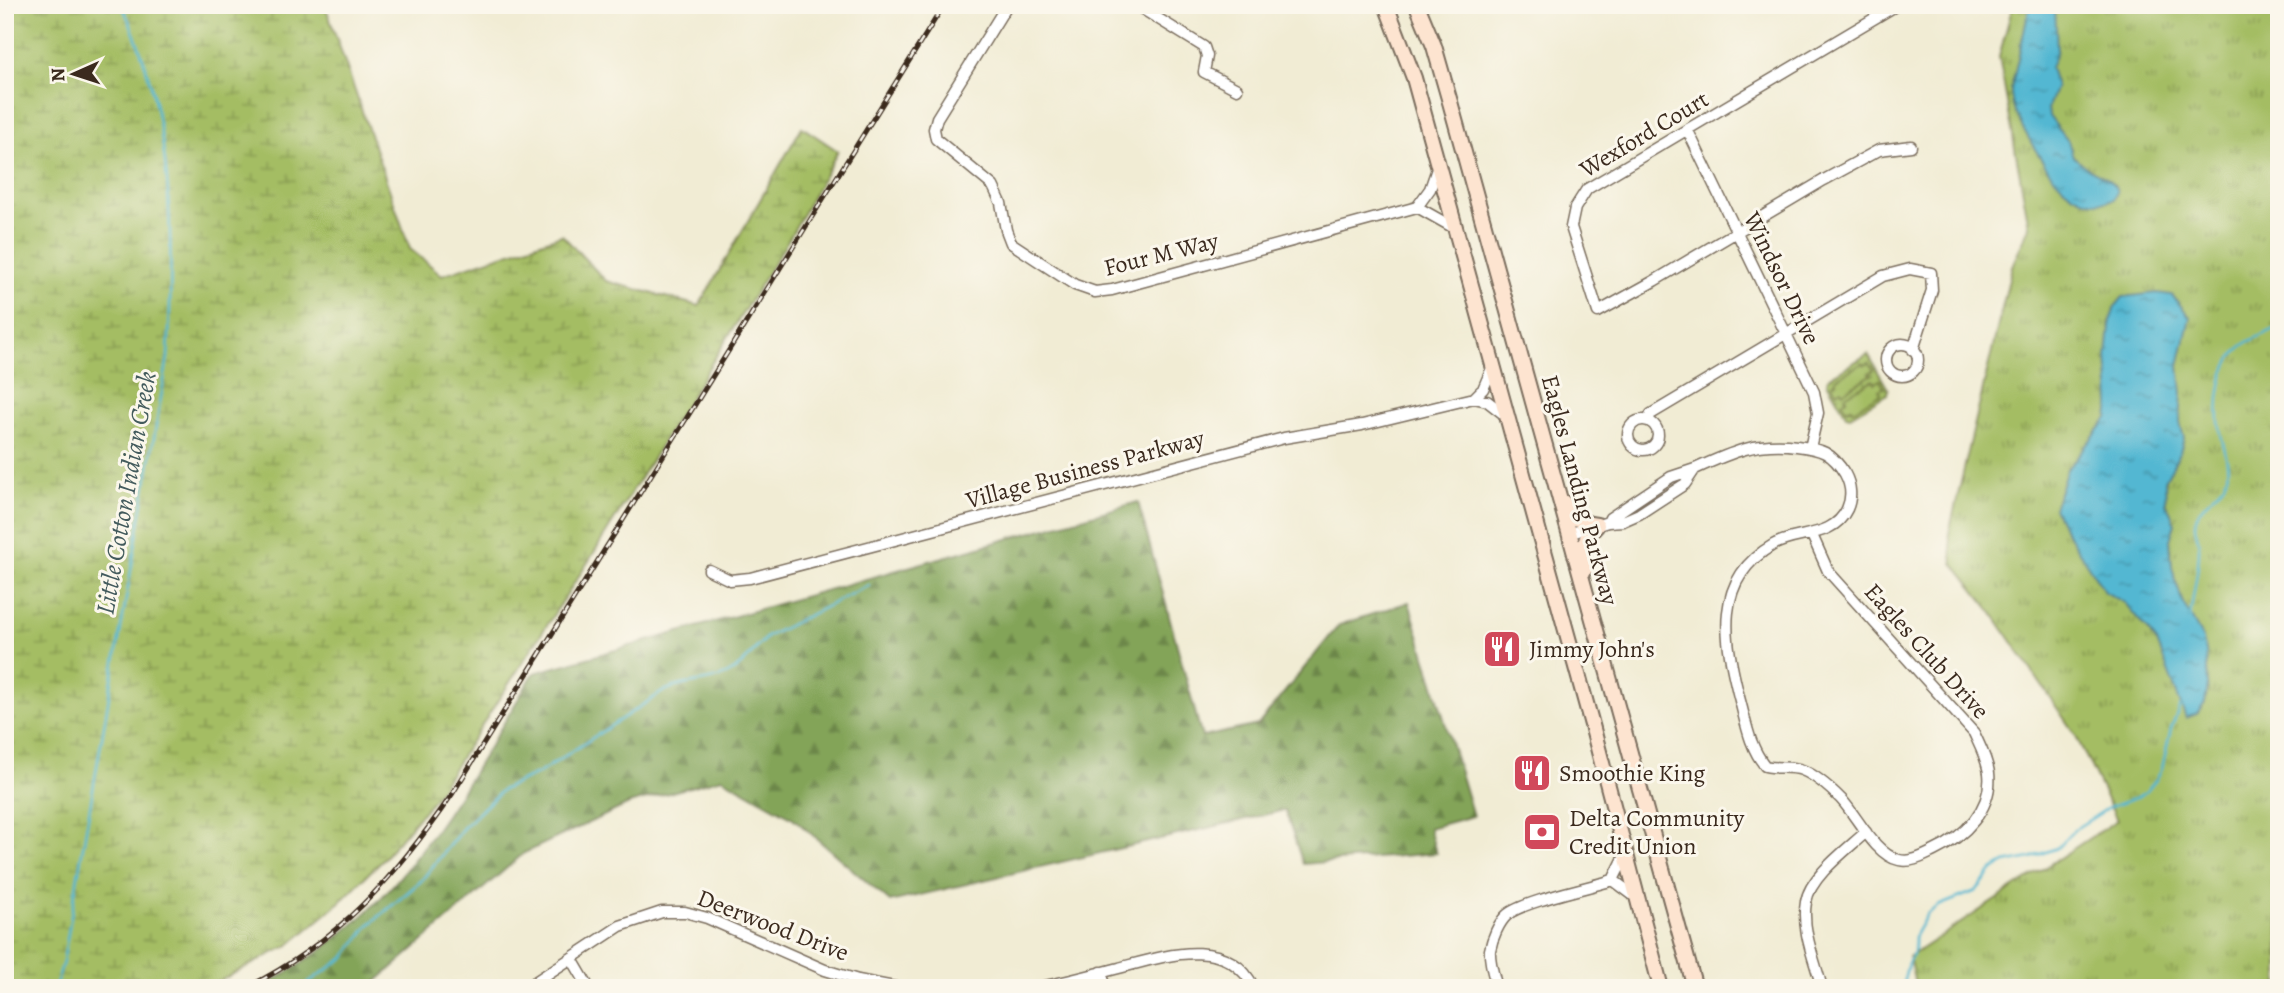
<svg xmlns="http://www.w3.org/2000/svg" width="2284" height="993" viewBox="0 0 2284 993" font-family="Alegreya,serif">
  <defs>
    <pattern id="grass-tufts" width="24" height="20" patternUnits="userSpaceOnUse" patternTransform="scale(1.75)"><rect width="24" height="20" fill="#a4bd63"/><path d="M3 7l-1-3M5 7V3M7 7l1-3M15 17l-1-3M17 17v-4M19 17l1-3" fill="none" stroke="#879a51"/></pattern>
    <pattern id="forest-firs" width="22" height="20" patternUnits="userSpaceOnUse" patternTransform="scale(1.75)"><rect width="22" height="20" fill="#83a459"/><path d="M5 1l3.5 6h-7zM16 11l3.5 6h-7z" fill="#6c8649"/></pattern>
    <pattern id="wetland-marsh" width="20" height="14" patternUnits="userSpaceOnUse" patternTransform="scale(1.75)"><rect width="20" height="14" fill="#a4bd63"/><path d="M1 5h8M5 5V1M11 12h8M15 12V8" fill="none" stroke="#879a51"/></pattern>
    <pattern id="park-dots" width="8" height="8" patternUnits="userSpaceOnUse" patternTransform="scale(1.75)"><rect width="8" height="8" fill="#a4bd63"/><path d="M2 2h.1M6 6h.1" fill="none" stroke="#879a51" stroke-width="1.8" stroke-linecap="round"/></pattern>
    <pattern id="water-ripples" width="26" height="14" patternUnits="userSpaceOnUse" patternTransform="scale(1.75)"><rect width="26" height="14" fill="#53b7d2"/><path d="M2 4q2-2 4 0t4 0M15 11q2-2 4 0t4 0" fill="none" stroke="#4695aa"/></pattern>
  </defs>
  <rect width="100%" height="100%" fill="#fbf7ec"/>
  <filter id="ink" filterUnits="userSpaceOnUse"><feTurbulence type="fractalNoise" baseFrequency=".0143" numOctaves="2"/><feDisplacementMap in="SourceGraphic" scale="14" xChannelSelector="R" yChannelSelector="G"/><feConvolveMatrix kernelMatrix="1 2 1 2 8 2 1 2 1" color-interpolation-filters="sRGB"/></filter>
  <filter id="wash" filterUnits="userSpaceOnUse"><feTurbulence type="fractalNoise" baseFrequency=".00686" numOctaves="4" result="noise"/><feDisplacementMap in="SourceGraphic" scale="28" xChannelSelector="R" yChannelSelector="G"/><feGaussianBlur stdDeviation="1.57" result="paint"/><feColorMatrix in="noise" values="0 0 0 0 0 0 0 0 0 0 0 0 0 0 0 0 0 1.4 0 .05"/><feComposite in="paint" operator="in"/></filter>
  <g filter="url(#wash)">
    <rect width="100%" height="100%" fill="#f1ecd4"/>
    <path fill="url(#grass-tufts)" stroke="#707440" stroke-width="2" d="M 2013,5 L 2279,5 L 2279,95 L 2274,113 L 2279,306 L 2279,988 L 1916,988 L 1909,957 L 2117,820 L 2076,736 L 1992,612 L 1953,563 L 1949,533 L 2012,266 L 2029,227 L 1999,57 Z"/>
    <path fill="url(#forest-firs)" stroke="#5f673c" stroke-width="2" d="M 2279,95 L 2279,306 L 2274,113 Z
      M 1138,502 L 1202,737 L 1258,725 L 1339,625 L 1409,602 L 1473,816 L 1429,828 L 1436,853 L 1303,864 L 1285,810 L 890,902 L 793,818 L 722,778 L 629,804 L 524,853 L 369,988 L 259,988 C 313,961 371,915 408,867 C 456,807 494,738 534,673 Z"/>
    <path fill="url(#wetland-marsh)" stroke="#707440" stroke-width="2" d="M 5,5 L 325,5 L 410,249 L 442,275 L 562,235 L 606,281 L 699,306 L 802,127 L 838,151 L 790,237 L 590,559 L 435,797 L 385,857 L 338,904 L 289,945 L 206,988 L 5,988 Z"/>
    <path fill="url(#park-dots)" stroke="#707440" stroke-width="2" d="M 1868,354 L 1888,389 L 1887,394 L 1850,416 L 1846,415 L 1827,382 L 1828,378 Z"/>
    <path fill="#a4bd63" stroke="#707440" stroke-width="2" d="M 1863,363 L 1865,365 L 1869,363 L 1874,370 L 1869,373 L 1871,375 L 1843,392 L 1841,389 L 1836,392 L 1832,384 L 1836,382 L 1835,379 Z
      M 1873,380 L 1875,383 L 1880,380 L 1884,388 L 1879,390 L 1881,393 L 1853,410 L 1851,407 L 1846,409 L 1842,402 L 1847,399 L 1845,396 Z"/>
    <path fill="url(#water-ripples)" stroke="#477078" stroke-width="2" d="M 2030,5 L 2055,5 L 2057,50 L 2050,68 L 2056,86 L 2048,108 L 2049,116 L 2068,141 L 2073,156 L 2087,168 L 2107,178 L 2115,186 L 2117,192 L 2114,199 C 2073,213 2050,174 2032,144 C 2023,127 2010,109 2011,89 Z
      M 2157,293 L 2172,295 L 2190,317 L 2179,366 L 2182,393 L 2180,422 L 2184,438 L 2180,452 L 2165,481 L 2166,503 L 2175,523 L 2170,540 L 2172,567 L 2182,601 L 2203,639 L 2206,651 L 2208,685 L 2205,703 L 2197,714 L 2186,718 L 2157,642 L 2125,603 L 2105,592 L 2062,525 L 2054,508 L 2067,469 L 2108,418 L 2110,403 L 2107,357 L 2110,325 L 2114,308 L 2123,297 Z"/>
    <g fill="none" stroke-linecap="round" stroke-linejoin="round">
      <path stroke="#53b7d2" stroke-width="2.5" d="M 2190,620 C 2192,594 2200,570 2199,545 C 2198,532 2191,528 2198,514 C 2205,499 2223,492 2227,476 C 2230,463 2223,446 2221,434 C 2215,406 2219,361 2245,344 C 2255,337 2268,333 2279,327
        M 55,988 L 63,962 L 168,357 C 174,239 174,114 122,5
        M 300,988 L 344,958 L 369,925 L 421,881 L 463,828 L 502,790 L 539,773 L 664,691 C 685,681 708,684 728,674 C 746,665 754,648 768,636 L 869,585
        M 1902,988 L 1908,963 L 1914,951 L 1914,937 L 1927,914 L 1938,906 L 1976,891 L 1993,870 L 2005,863 L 2031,858 L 2057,848 L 2075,829 L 2110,807 L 2136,798 L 2147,791 L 2156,780 L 2162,768 L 2171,729 L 2180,706"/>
    </g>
  </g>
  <g filter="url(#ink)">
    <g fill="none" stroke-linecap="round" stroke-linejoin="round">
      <defs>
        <path id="minor" d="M 1007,5 L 937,118 L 934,129 L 936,139 L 993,186 L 1001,203 L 1006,230 L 1011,243 L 1075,285 L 1095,292 L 1112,290 L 1417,207 L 1430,189 L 1438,166
          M 1136,5 L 1204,47 L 1207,56 L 1204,72 L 1237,89
          M 1897,5 L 1587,189 L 1575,208 L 1571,227 L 1598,312 L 1654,281 L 1824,180 L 1879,150 L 1911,146
          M 1688,131 L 1814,392 L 1818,413 L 1810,448
          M 1417,207 L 1456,229
          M1886 360a16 16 0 1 1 32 0a16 16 0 1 1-32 0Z
          M 1474,398 L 1483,389 L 1493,366
          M1628 435a15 15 0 1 1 30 0a15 15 0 1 1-30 0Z
          M 1648,421 L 1651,414 L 1883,276 L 1910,269 L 1931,273 L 1932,290 L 1913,350
          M 1695,469 C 1732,452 1756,441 1797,446 C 1821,449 1832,452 1845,474 C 1851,485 1852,498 1847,509 C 1833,539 1797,531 1773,545 C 1712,580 1725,641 1739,697 C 1746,722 1749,746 1765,766 C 1777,769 1791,766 1802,770 C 1817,776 1830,788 1841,799 C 1857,816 1875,855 1899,860 C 1912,863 1923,856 1934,851 C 1964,837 1993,809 1989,773 C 1987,759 1980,746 1974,733 L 1828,571 L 1812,535
          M 1568,534 L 1608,522 L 1623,521 L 1639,514 L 1685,484 L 1695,469 L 1671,477 L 1610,518 L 1608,522
          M 709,570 L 730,580 L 750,578 L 1284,438 L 1362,425 L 1474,398 L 1487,401 L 1505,415
          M 1613,880 L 1637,898
          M 572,959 L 589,988
          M 1101,972 L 1106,988
          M 526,988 L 620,926 L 662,912 L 685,912 L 707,918 L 825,970 L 858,980 L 899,988
          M 1035,988 C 1063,983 1091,975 1119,968 C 1164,956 1228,934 1254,988
          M 1497,988 C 1494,976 1489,962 1490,950 C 1492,939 1499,922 1507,915 C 1521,902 1591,887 1613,880 L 1626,854
          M 1822,988 C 1815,961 1801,930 1806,902 C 1810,876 1848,849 1866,832"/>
        <path id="secondary" d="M 1386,5 L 1414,78 L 1592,725 L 1661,988
          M 1417,5 L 1434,46 L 1450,102 L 1695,988
          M 1563,502 C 1573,517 1579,523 1597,525
          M 1586,568 C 1581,548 1583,540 1597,525"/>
      </defs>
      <use href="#minor" stroke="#7b6e5e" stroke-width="13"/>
      <use href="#secondary" stroke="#7b6e5e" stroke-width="18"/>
      <use href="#minor" stroke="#fff" stroke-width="10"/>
      <use href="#secondary" stroke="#fde4d0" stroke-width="14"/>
      <defs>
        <path id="rail" d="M 246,988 C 339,942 396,876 453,793 L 944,5"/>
      </defs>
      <use href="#rail" stroke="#3b2a1e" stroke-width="5"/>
      <use href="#rail" stroke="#fbf7ec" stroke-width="2.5" stroke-dasharray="8" stroke-linecap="butt"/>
    </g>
  </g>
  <defs>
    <symbol id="restaurant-square" viewBox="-11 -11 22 22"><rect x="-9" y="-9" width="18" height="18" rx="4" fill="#d1495b" stroke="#fbf7ec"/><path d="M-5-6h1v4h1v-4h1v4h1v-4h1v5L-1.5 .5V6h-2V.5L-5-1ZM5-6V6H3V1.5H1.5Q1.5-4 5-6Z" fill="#fff"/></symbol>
    <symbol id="bank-square" viewBox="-11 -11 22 22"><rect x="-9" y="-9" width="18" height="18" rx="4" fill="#d1495b" stroke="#fbf7ec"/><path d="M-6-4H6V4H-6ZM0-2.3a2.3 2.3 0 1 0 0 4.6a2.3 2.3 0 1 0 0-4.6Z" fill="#fff"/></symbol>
  </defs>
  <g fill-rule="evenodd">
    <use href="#restaurant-square" x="1480" y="627" width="44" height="44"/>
    <use href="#restaurant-square" x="1510" y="751" width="44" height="44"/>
    <use href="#bank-square" x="1520" y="810" width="44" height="44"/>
  </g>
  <g text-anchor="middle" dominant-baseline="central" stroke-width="6" stroke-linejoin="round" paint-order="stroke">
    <g font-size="24" fill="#3b2a1e" stroke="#fbf7ec">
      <text transform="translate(1644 134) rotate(-31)">Wexford Court</text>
      <text transform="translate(1161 254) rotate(-14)">Four M Way</text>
      <text transform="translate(1782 278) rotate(64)">Windsor Drive</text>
      <text transform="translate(1085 469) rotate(-15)">Village Business Parkway</text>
      <text transform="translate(1580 490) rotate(75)">Eagles Landing Parkway</text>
      <text transform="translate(1927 651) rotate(48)">Eagles Club Drive</text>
      <text transform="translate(773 925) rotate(21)">Deerwood Drive</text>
    </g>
    <g font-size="24" fill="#3b2a1e" stroke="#fbf7ec" text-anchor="start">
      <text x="1529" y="649">Jimmy John's</text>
      <text x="1559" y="773">Smoothie King</text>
      <text x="1569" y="818">Delta Community<tspan x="1569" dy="28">Credit Union</tspan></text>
    </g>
    <g font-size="26" font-style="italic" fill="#435b5d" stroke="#fbf7ec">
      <text transform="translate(126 493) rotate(-80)">Little Cotton Indian Creek</text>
    </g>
  </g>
  <rect width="2284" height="993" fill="none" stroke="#fbf7ec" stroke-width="28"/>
  <g transform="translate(74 74) rotate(267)" stroke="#fbf7ec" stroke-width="5" paint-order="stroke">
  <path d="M0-5L12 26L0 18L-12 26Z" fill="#3b2a1e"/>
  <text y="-10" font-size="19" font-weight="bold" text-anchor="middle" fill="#3b2a1e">N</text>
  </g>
</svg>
